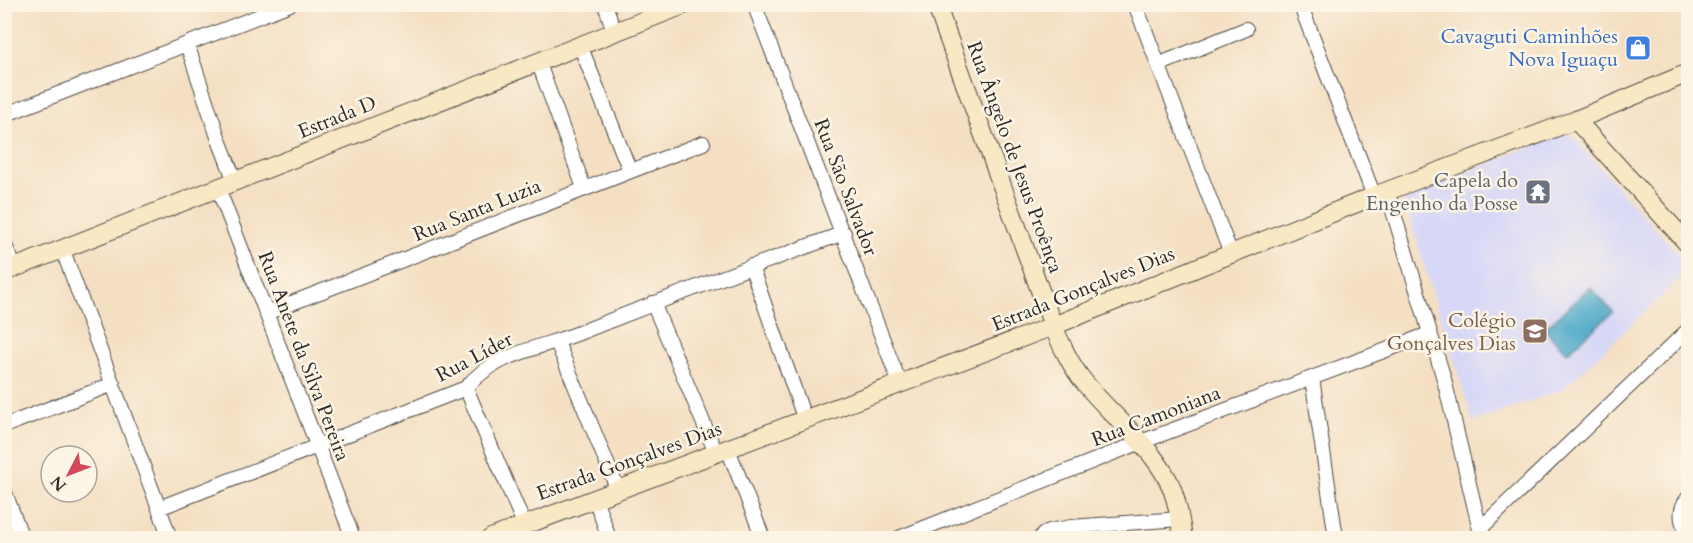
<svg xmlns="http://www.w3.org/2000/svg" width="1693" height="543" viewBox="0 0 1693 543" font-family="Cardo,serif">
  <rect width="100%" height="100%" fill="#fcf5e5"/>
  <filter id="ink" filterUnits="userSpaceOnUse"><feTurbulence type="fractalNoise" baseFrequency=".0167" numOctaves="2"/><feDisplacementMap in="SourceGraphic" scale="12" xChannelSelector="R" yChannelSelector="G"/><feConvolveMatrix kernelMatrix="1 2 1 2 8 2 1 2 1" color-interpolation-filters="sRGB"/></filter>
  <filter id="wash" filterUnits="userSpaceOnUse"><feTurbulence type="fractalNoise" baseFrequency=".008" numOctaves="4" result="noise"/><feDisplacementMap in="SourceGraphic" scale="24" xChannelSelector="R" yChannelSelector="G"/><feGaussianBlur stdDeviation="1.35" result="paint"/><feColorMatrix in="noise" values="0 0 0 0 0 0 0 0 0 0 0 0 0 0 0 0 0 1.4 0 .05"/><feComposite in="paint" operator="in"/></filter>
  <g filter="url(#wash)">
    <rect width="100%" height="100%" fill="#f4dfc2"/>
    <path fill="#d7d7f8" d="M 1568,132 L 1688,265 L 1688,271 L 1562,390 L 1473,422 L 1403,197 Z"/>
    <path fill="#4ba7c9" stroke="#3b697a" stroke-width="1.5" d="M 1590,287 L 1613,312 L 1567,353 L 1544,329 Z"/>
  </g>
  <g filter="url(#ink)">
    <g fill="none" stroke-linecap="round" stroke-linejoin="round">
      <defs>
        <path id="street" d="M 605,4 L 614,31
          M 754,4 L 900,384
          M 1135,4 L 1231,254
          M 1300,4 L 1374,196
          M 187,44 L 219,140 L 235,181
          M 580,45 L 630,171
          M 538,61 L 584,188
          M 1158,65 L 1246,29
          M 4,115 L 290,4
          M 218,188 L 353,538
          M 1387,191 L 1444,379 L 1482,538
          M 4,243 L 15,268
          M 62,248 L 170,538
          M 751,266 L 805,420
          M 653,303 L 716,453
          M 266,313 L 703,143
          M 557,342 L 618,490
          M 1312,378 L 1336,538
          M 466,388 L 524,524
          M 4,426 L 113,384
          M 728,449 L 763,538
          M 4,490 L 22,538
          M 595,498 L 609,538
          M 1688,498 C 1679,509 1680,521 1688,533
          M 159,508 L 466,388 C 493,354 541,348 579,333 C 667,298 755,265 844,233
          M 1481,528 L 1688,330
          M 899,538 L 1141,442 L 1429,334
          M 1040,538 L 1044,534 L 1050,531 L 1071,527 L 1180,519"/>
        <path id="secondary" d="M 936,4 L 1053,326 C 1061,344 1069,362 1081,378 C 1108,414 1147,440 1168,480 C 1177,497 1180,520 1183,538
          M 1576,120 L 1688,244
          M 4,272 L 686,4
          M 491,538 L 1053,326 L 1374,196 L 1576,120 L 1688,73"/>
      </defs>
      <use href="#street" stroke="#494642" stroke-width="16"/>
      <use href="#secondary" stroke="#494642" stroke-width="20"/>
      <use href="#street" stroke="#fff" stroke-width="14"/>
      <use href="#secondary" stroke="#f8e8c3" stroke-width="18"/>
    </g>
  </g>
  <defs>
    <symbol id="shop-square" viewBox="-11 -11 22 22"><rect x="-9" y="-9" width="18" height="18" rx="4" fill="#3f7fe0" stroke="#fcf5e5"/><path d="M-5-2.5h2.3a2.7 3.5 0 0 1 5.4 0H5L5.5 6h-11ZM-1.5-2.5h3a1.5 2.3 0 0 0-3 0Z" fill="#fff"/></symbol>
    <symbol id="temple-square" viewBox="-11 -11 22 22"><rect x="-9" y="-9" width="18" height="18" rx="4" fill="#6b7280" stroke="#fcf5e5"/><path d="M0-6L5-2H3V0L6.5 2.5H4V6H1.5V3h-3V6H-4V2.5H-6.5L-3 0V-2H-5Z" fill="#fff"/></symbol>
    <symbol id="school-square" viewBox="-11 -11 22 22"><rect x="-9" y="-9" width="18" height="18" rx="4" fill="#8d6e63" stroke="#fcf5e5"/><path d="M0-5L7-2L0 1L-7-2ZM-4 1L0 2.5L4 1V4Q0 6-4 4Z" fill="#fff"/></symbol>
  </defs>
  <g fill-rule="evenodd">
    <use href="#shop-square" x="1623" y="33" width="30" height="30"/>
    <use href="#temple-square" x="1523" y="177" width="30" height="30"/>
    <use href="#school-square" x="1520" y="316" width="30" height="30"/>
  </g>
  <g text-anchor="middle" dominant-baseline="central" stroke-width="5" stroke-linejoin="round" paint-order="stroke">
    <g font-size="20" fill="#366cbe" stroke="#fcf5e5" text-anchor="end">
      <text x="1618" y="36">Cavaguti Caminhões<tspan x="1618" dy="23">Nova Iguaçu</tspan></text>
    </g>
    <g font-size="20" fill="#2b2b2b" stroke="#fcf5e5">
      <text transform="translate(337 117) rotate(-22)">Estrada D</text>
      <text transform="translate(1015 157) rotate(70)">Rua Ângelo de Jesus Proênça</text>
      <text transform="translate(846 187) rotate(69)">Rua São Salvador</text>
      <text transform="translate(477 210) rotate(-22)">Rua Santa Luzia</text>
      <text transform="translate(1083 289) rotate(-22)">Estrada Gonçalves Dias</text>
      <text transform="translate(304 356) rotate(69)">Rua Anete da Silva Pereira</text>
      <text transform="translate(474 357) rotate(-28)">Rua Líder</text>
      <text transform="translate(1156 416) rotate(-21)">Rua Camoniana</text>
      <text transform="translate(629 461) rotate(-20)">Estrada Gonçalves Dias</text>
    </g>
    <g font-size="20" fill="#5b616d" stroke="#fcf5e5" text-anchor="end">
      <text x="1518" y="180">Capela do<tspan x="1518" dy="23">Engenho da Posse</tspan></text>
    </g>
    <g font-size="20" fill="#785e54" stroke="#fcf5e5" text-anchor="end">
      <text x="1516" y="320">Colégio<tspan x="1516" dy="23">Gonçalves Dias</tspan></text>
    </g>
  </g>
  <rect width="1693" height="543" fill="none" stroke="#fcf5e5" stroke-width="24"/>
  <g transform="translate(69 474) rotate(228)"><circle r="28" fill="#fcf5e5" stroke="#a8a49b" stroke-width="1.5"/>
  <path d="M0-4.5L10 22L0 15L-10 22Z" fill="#d1495b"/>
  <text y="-9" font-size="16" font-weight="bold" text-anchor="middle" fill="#2b2b2b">N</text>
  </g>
</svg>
